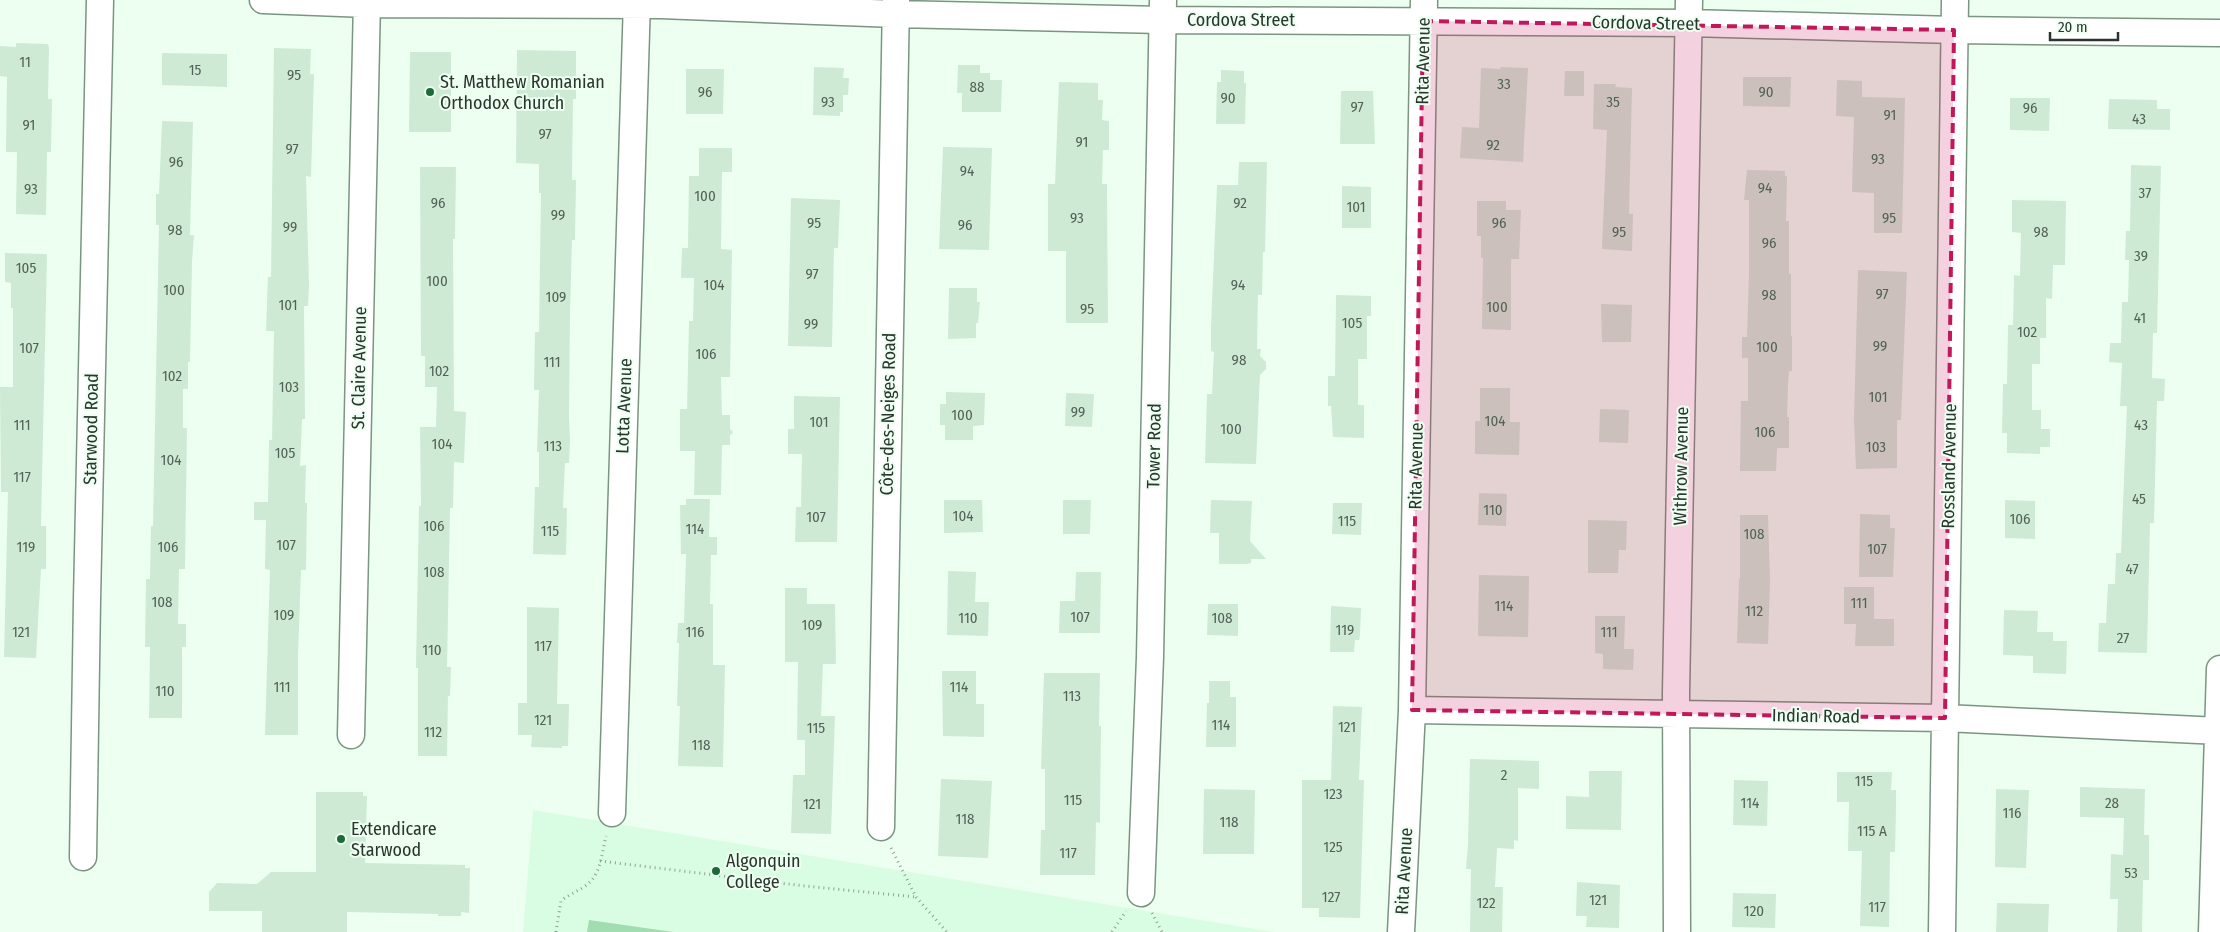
<svg xmlns="http://www.w3.org/2000/svg" width="2220" height="932" viewBox="0 0 2220 932" font-family="'Fira Sans Condensed',sans-serif">
  <rect width="100%" height="100%" fill="#edfff1"/>
  <path fill="#d9fde2" d="M 533,810 L 1274,932 L 523,932 Z"/>
  <path fill="#a2dcb1" d="M 589,920 L 673,932 L 587,932 Z"/>
  <path fill="#ceead4" d="M 16,43 L 48,44 L 49,48 L 48,99 L 52,99 L 51,152 L 47,152 L 46,215 L 16,214 L 17,152 L 6,152 L 7,77 L 0,76 L 0,46 L 16,47 Z
    M 274,48 L 311,49 L 310,74 L 314,74 L 311,177 L 306,176 L 309,284 L 308,306 L 304,306 L 305,419 L 302,419 L 300,466 L 306,465 L 305,503 L 307,503 L 306,570 L 301,570 L 298,656 L 298,735 L 265,735 L 270,570 L 265,569 L 266,520 L 254,520 L 254,502 L 268,502 L 269,440 L 272,440 L 274,331 L 266,331 L 268,277 L 271,277 Z
    M 517,50 L 576,51 L 576,99 L 573,99 L 572,180 L 576,180 L 575,240 L 572,240 L 570,314 L 569,418 L 570,440 L 569,463 L 565,463 L 563,508 L 567,508 L 566,555 L 533,554 L 535,487 L 539,487 L 539,452 L 537,452 L 539,390 L 534,390 L 535,332 L 539,332 L 541,193 L 539,193 L 539,164 L 516,163 Z
    M 410,52 L 451,52 L 451,132 L 409,132 Z
    M 162,53 L 227,54 L 227,87 L 162,85 Z
    M 958,65 L 980,65 L 980,73 L 990,73 L 990,80 L 1002,80 L 1001,112 L 962,112 L 962,93 L 957,93 Z
    M 814,67 L 844,68 L 843,78 L 849,78 L 848,95 L 843,95 L 843,112 L 840,112 L 840,116 L 813,115 Z
    M 1500,67 L 1528,68 L 1523,162 L 1460,158 L 1462,127 L 1479,128 L 1481,68 L 1501,69 Z
    M 686,69 L 724,69 L 723,114 L 686,114 Z
    M 1221,70 L 1244,71 L 1244,83 L 1246,83 L 1245,124 L 1216,124 L 1217,82 L 1221,82 Z
    M 1565,71 L 1584,71 L 1584,96 L 1564,96 Z
    M 1743,77 L 1791,77 L 1790,107 L 1743,106 Z
    M 1837,80 L 1862,81 L 1862,97 L 1905,98 L 1902,233 L 1874,233 L 1874,193 L 1852,192 L 1854,117 L 1836,116 Z
    M 1059,82 L 1098,83 L 1098,100 L 1103,100 L 1102,120 L 1109,121 L 1109,150 L 1103,150 L 1102,184 L 1107,184 L 1108,323 L 1066,323 L 1066,251 L 1048,251 L 1048,184 L 1055,184 Z
    M 1594,84 L 1616,84 L 1615,87 L 1632,88 L 1629,214 L 1633,214 L 1632,251 L 1602,249 L 1607,130 L 1593,129 Z
    M 1341,91 L 1373,91 L 1375,144 L 1340,144 Z
    M 2010,98 L 2050,98 L 2049,131 L 2010,130 Z
    M 2109,99 L 2157,100 L 2157,109 L 2170,109 L 2170,130 L 2108,129 Z
    M 162,121 L 193,122 L 190,235 L 194,235 L 192,262 L 190,362 L 188,362 L 188,389 L 183,389 L 183,428 L 187,428 L 185,569 L 179,569 L 178,624 L 186,624 L 186,647 L 182,647 L 182,718 L 149,718 L 150,647 L 145,647 L 146,579 L 150,579 L 151,526 L 153,526 L 159,225 L 156,225 L 156,194 L 159,194 Z
    M 943,147 L 992,148 L 989,250 L 939,249 Z
    M 699,148 L 732,148 L 732,172 L 722,172 L 721,249 L 732,250 L 730,377 L 721,377 L 722,415 L 730,415 L 730,429 L 733,432 L 730,436 L 730,445 L 722,445 L 721,495 L 694,495 L 695,451 L 680,451 L 680,409 L 687,409 L 689,321 L 693,321 L 694,278 L 681,278 L 682,248 L 688,248 L 689,176 L 699,176 Z
    M 1239,162 L 1267,162 L 1265,252 L 1263,252 L 1262,295 L 1258,295 L 1257,349 L 1261,349 L 1260,356 L 1266,362 L 1266,369 L 1260,375 L 1256,464 L 1205,463 L 1207,394 L 1212,394 L 1214,352 L 1211,351 L 1211,327 L 1217,185 L 1238,185 Z
    M 2131,165 L 2161,166 L 2157,333 L 2153,333 L 2152,378 L 2165,379 L 2164,401 L 2157,401 L 2154,523 L 2150,523 L 2147,653 L 2098,652 L 2099,623 L 2106,623 L 2108,584 L 2115,584 L 2116,553 L 2121,553 L 2127,406 L 2120,406 L 2122,363 L 2109,362 L 2110,343 L 2121,343 L 2122,302 L 2128,302 L 2129,260 L 2125,260 L 2126,231 L 2130,231 Z
    M 420,167 L 456,167 L 455,239 L 453,239 L 454,411 L 466,412 L 464,463 L 454,462 L 453,508 L 450,508 L 447,667 L 451,667 L 450,696 L 448,696 L 447,756 L 418,756 L 418,668 L 416,668 L 419,506 L 421,506 L 420,427 L 436,427 L 437,387 L 425,387 L 425,356 L 421,356 Z
    M 1747,170 L 1785,171 L 1785,176 L 1787,176 L 1786,221 L 1789,221 L 1789,274 L 1791,274 L 1791,336 L 1792,336 L 1792,371 L 1789,371 L 1788,384 L 1787,417 L 1789,417 L 1789,448 L 1777,448 L 1776,471 L 1740,471 L 1741,401 L 1748,401 L 1748,358 L 1742,358 L 1742,337 L 1747,337 L 1749,274 L 1749,200 L 1744,200 Z
    M 1342,186 L 1371,187 L 1371,228 L 1342,228 Z
    M 791,198 L 840,200 L 838,248 L 834,248 L 832,347 L 788,346 Z
    M 2012,200 L 2066,201 L 2065,265 L 2053,265 L 2052,299 L 2046,298 L 2046,338 L 2040,338 L 2040,364 L 2032,364 L 2032,410 L 2041,410 L 2041,429 L 2050,429 L 2050,447 L 2040,447 L 2040,454 L 2007,453 L 2007,433 L 2002,433 L 2003,384 L 2007,384 L 2008,325 L 2013,325 L 2014,275 L 2020,276 L 2021,233 L 2012,232 Z
    M 1477,201 L 1506,201 L 1506,210 L 1521,210 L 1519,259 L 1511,259 L 1511,330 L 1482,329 L 1483,258 L 1481,258 L 1481,236 L 1477,236 Z
    M 5,253 L 47,254 L 41,526 L 46,526 L 46,569 L 41,569 L 36,658 L 4,657 L 8,492 L 1,492 L 0,387 L 13,387 L 13,308 L 11,308 L 11,283 L 5,282 Z
    M 1858,270 L 1907,272 L 1901,420 L 1897,420 L 1897,468 L 1856,469 L 1854,419 Z
    M 949,288 L 977,288 L 977,302 L 980,302 L 978,323 L 976,323 L 976,338 L 948,339 Z
    M 1336,295 L 1371,296 L 1371,316 L 1367,316 L 1367,359 L 1358,359 L 1358,405 L 1364,405 L 1364,438 L 1333,437 L 1331,406 L 1328,406 L 1328,376 L 1335,376 Z
    M 1601,304 L 1632,305 L 1631,342 L 1602,342 Z
    M 1480,388 L 1510,388 L 1510,422 L 1520,422 L 1519,455 L 1475,454 L 1475,421 L 1480,421 Z
    M 946,392 L 985,393 L 984,425 L 973,426 L 973,440 L 945,440 L 945,425 L 940,425 L 940,404 L 946,404 Z
    M 1066,393 L 1094,394 L 1092,427 L 1065,426 Z
    M 794,396 L 840,397 L 837,542 L 795,542 L 796,507 L 801,507 L 802,454 L 788,454 L 788,429 L 794,429 Z
    M 1600,409 L 1629,410 L 1628,443 L 1599,442 Z
    M 1479,493 L 1507,494 L 1506,526 L 1478,525 Z
    M 686,499 L 710,499 L 709,537 L 717,537 L 717,555 L 711,555 L 710,604 L 713,604 L 713,665 L 725,665 L 723,767 L 678,766 L 680,706 L 677,706 L 679,643 L 677,643 L 678,623 L 684,623 L 686,554 L 681,554 L 680,505 L 686,505 Z
    M 944,500 L 982,500 L 983,532 L 944,533 Z
    M 1063,500 L 1091,500 L 1090,534 L 1063,534 Z
    M 1211,500 L 1252,501 L 1250,541 L 1266,559 L 1251,559 L 1251,563 L 1246,564 L 1219,564 L 1219,533 L 1210,533 Z
    M 2005,500 L 2035,501 L 2035,539 L 2005,538 Z
    M 1333,503 L 1362,503 L 1361,535 L 1332,534 Z
    M 1860,514 L 1890,515 L 1890,528 L 1895,528 L 1893,577 L 1859,577 Z
    M 1740,515 L 1768,515 L 1770,580 L 1768,644 L 1737,643 L 1739,579 L 1740,579 Z
    M 1588,520 L 1627,521 L 1626,550 L 1619,550 L 1618,573 L 1588,573 Z
    M 948,571 L 976,572 L 975,602 L 989,602 L 988,636 L 947,635 Z
    M 1076,572 L 1101,572 L 1100,633 L 1059,633 L 1060,601 L 1075,601 Z
    M 1479,575 L 1529,576 L 1528,637 L 1478,636 Z
    M 1844,587 L 1874,587 L 1874,619 L 1894,619 L 1894,646 L 1855,646 L 1856,624 L 1844,624 Z
    M 785,588 L 807,588 L 807,604 L 835,604 L 836,664 L 823,664 L 821,716 L 835,716 L 831,834 L 791,833 L 793,775 L 805,775 L 805,740 L 797,740 L 798,662 L 785,662 Z
    M 1208,604 L 1238,604 L 1238,636 L 1207,635 Z
    M 1331,606 L 1361,608 L 1360,636 L 1359,640 L 1355,640 L 1354,652 L 1330,652 Z
    M 527,607 L 559,608 L 557,704 L 569,704 L 568,746 L 562,746 L 562,748 L 531,747 L 532,735 L 518,735 L 518,703 L 527,703 Z
    M 2004,610 L 2038,611 L 2037,632 L 2053,632 L 2053,641 L 2067,641 L 2066,674 L 2033,673 L 2033,656 L 2003,655 Z
    M 1595,616 L 1625,616 L 1624,649 L 1634,649 L 1633,670 L 1603,669 L 1603,654 L 1595,653 Z
    M 942,671 L 976,671 L 976,704 L 984,704 L 984,737 L 943,736 Z
    M 1044,673 L 1100,673 L 1099,726 L 1101,726 L 1100,823 L 1096,822 L 1095,875 L 1040,875 L 1041,830 L 1045,830 L 1045,769 L 1041,769 Z
    M 1209,681 L 1230,681 L 1230,697 L 1236,697 L 1236,747 L 1206,747 L 1207,703 L 1209,703 Z
    M 1333,706 L 1362,707 L 1359,780 L 1364,780 L 1360,918 L 1319,917 L 1319,908 L 1302,908 L 1302,780 L 1331,780 Z
    M 1470,759 L 1539,761 L 1539,789 L 1518,788 L 1518,841 L 1514,840 L 1514,849 L 1497,848 L 1495,887 L 1503,887 L 1502,932 L 1470,932 L 1471,869 L 1466,869 L 1468,844 Z
    M 1589,771 L 1622,771 L 1621,830 L 1566,829 L 1566,796 L 1589,797 Z
    M 1837,772 L 1892,772 L 1891,790 L 1896,790 L 1896,806 L 1895,852 L 1890,852 L 1889,927 L 1860,926 L 1862,851 L 1848,851 L 1849,802 L 1837,802 Z
    M 941,779 L 992,781 L 988,858 L 938,856 Z
    M 1734,780 L 1768,781 L 1767,826 L 1733,825 Z
    M 2080,787 L 2145,789 L 2144,835 L 2149,835 L 2149,880 L 2143,880 L 2142,932 L 2117,932 L 2118,899 L 2110,899 L 2111,854 L 2123,855 L 2124,818 L 2080,817 Z
    M 1204,789 L 1255,790 L 1254,854 L 1203,854 Z
    M 1996,789 L 2029,790 L 2026,868 L 1995,867 Z
    M 316,792 L 363,792 L 363,796 L 367,796 L 365,863 L 465,865 L 465,868 L 470,868 L 469,913 L 461,912 L 461,916 L 438,916 L 438,914 L 347,912 L 347,932 L 262,932 L 262,911 L 209,911 L 209,892 L 217,883 L 257,884 L 271,872 L 316,872 Z
    M 1577,882 L 1620,885 L 1619,928 L 1586,927 L 1587,916 L 1576,916 Z
    M 1733,893 L 1776,894 L 1775,928 L 1732,927 Z
    M 1997,903 L 2049,904 L 2048,932 L 1996,932 Z"/>
  <g fill="none" stroke-linecap="round" stroke-linejoin="round">
    <defs>
      <path id="minor" d="M 263,0 L 367,4 L 660,5 L 896,14 L 1162,20 L 1689,23 L 1954,30 L 2220,33
        M 1412,710 L 1945,718 L 2220,731
        M 351,735 L 367,0
        M 612,813 L 637,0
        M 881,827 L 896,0
        M 83,857 L 87,600 L 100,0
        M 1141,893 L 1150,657 L 1163,0
        M 1401,932 L 1412,710 L 1424,0
        M 1677,932 L 1676,693 L 1689,0
        M 1942,932 L 1955,0
        M 2212,932 L 2220,669"/>
    </defs>
    <use href="#minor" stroke="#7b9581" stroke-width="29"/>
    <path stroke="#91a094" stroke-width="3" stroke-dasharray="1 4" stroke-linecap="butt" d="M 891,848 L 916,897 L 947,932
      M 600,861 L 805,886 L 916,897
      M 1152,913 L 1162,932
      M 556,932 L 561,901 C 569,894 577,892 585,886 C 601,876 602,852 606,836
      M 1112,932 L 1126,911"/>
    <use href="#minor" stroke="#fff" stroke-width="26"/>
  </g>
  <path fill="#c2185b" fill-opacity="0.2" stroke="#c2185b" stroke-width="4" stroke-dasharray="10 6" stroke-linejoin="round" d="M 1423,21 L 1954,30 L 1945,718 L 1412,710 Z"/>
  <g fill="#1b6b3a" stroke="#edfff1" stroke-width="2">
    <circle cx="430" cy="92" r="5"/>
    <circle cx="341" cy="839" r="5"/>
    <circle cx="716" cy="871" r="5"/>
  </g>
  <g text-anchor="middle" dominant-baseline="central" stroke-width="4" stroke-linejoin="round" paint-order="stroke">
    <g font-size="15" fill="#536257">
      <text x="25" y="62">11</text>
      <text x="195" y="70">15</text>
      <text x="294" y="75">95</text>
      <text x="1504" y="84">33</text>
      <text x="977" y="87">88</text>
      <text x="705" y="92">96</text>
      <text x="1766" y="92">90</text>
      <text x="1228" y="98">90</text>
      <text x="828" y="102">93</text>
      <text x="1613" y="102">35</text>
      <text x="1357" y="107">97</text>
      <text x="2030" y="108">96</text>
      <text x="1890" y="115">91</text>
      <text x="2139" y="119">43</text>
      <text x="29" y="125">91</text>
      <text x="545" y="134">97</text>
      <text x="1082" y="142">91</text>
      <text x="1493" y="145">92</text>
      <text x="292" y="149">97</text>
      <text x="1878" y="159">93</text>
      <text x="176" y="162">96</text>
      <text x="967" y="171">94</text>
      <text x="1765" y="188">94</text>
      <text x="31" y="189">93</text>
      <text x="2145" y="193">37</text>
      <text x="705" y="196">100</text>
      <text x="438" y="203">96</text>
      <text x="1240" y="203">92</text>
      <text x="1356" y="207">101</text>
      <text x="558" y="215">99</text>
      <text x="1077" y="218">93</text>
      <text x="1889" y="218">95</text>
      <text x="814" y="223">95</text>
      <text x="1499" y="223">96</text>
      <text x="965" y="225">96</text>
      <text x="290" y="227">99</text>
      <text x="175" y="230">98</text>
      <text x="1619" y="232">95</text>
      <text x="2041" y="232">98</text>
      <text x="1769" y="243">96</text>
      <text x="2141" y="256">39</text>
      <text x="26" y="268">105</text>
      <text x="812" y="274">97</text>
      <text x="437" y="281">100</text>
      <text x="714" y="285">104</text>
      <text x="1238" y="285">94</text>
      <text x="174" y="290">100</text>
      <text x="1882" y="294">97</text>
      <text x="1769" y="295">98</text>
      <text x="556" y="297">109</text>
      <text x="288" y="305">101</text>
      <text x="1497" y="307">100</text>
      <text x="1087" y="309">95</text>
      <text x="2140" y="318">41</text>
      <text x="1352" y="323">105</text>
      <text x="811" y="324">99</text>
      <text x="2027" y="332">102</text>
      <text x="1880" y="346">99</text>
      <text x="1767" y="347">100</text>
      <text x="29" y="348">107</text>
      <text x="706" y="354">106</text>
      <text x="1239" y="360">98</text>
      <text x="552" y="362">111</text>
      <text x="439" y="371">102</text>
      <text x="172" y="376">102</text>
      <text x="289" y="387">103</text>
      <text x="1878" y="397">101</text>
      <text x="1078" y="412">99</text>
      <text x="962" y="415">100</text>
      <text x="1495" y="421">104</text>
      <text x="819" y="422">101</text>
      <text x="22" y="425">111</text>
      <text x="2141" y="425">43</text>
      <text x="1231" y="429">100</text>
      <text x="1765" y="432">106</text>
      <text x="442" y="444">104</text>
      <text x="553" y="446">113</text>
      <text x="1876" y="447">103</text>
      <text x="285" y="453">105</text>
      <text x="171" y="460">104</text>
      <text x="22" y="477">117</text>
      <text x="2139" y="499">45</text>
      <text x="1493" y="510">110</text>
      <text x="963" y="516">104</text>
      <text x="816" y="517">107</text>
      <text x="2020" y="519">106</text>
      <text x="1347" y="521">115</text>
      <text x="434" y="526">106</text>
      <text x="695" y="529">114</text>
      <text x="550" y="531">115</text>
      <text x="1754" y="534">108</text>
      <text x="286" y="545">107</text>
      <text x="26" y="547">119</text>
      <text x="168" y="547">106</text>
      <text x="1877" y="549">107</text>
      <text x="2132" y="569">47</text>
      <text x="434" y="572">108</text>
      <text x="162" y="602">108</text>
      <text x="1859" y="603">111</text>
      <text x="1504" y="606">114</text>
      <text x="1754" y="611">112</text>
      <text x="284" y="615">109</text>
      <text x="1080" y="617">107</text>
      <text x="968" y="618">110</text>
      <text x="1222" y="618">108</text>
      <text x="812" y="625">109</text>
      <text x="1345" y="630">119</text>
      <text x="21" y="632">121</text>
      <text x="695" y="632">116</text>
      <text x="1609" y="632">111</text>
      <text x="2123" y="638">27</text>
      <text x="543" y="646">117</text>
      <text x="432" y="650">110</text>
      <text x="282" y="687">111</text>
      <text x="959" y="687">114</text>
      <text x="165" y="691">110</text>
      <text x="1072" y="696">113</text>
      <text x="543" y="720">121</text>
      <text x="1221" y="725">114</text>
      <text x="1347" y="727">121</text>
      <text x="816" y="728">115</text>
      <text x="433" y="732">112</text>
      <text x="701" y="745">118</text>
      <text x="1504" y="775">2</text>
      <text x="1864" y="781">115</text>
      <text x="1333" y="794">123</text>
      <text x="1073" y="800">115</text>
      <text x="1750" y="803">114</text>
      <text x="2112" y="803">28</text>
      <text x="812" y="804">121</text>
      <text x="2012" y="813">116</text>
      <text x="965" y="819">118</text>
      <text x="1229" y="822">118</text>
      <text x="1872" y="831">115 A</text>
      <text x="1333" y="847">125</text>
      <text x="1068" y="853">117</text>
      <text x="2131" y="873">53</text>
      <text x="1331" y="897">127</text>
      <text x="1598" y="900">121</text>
      <text x="1486" y="903">122</text>
      <text x="1877" y="907">117</text>
      <text x="1754" y="911">120</text>
    </g>
    <g font-size="18" fill="#2a352d" stroke="#edfff1">
      <text x="1241" y="20">Cordova Street</text>
      <text transform="translate(1646 23) rotate(1)">Cordova Street</text>
      <text transform="translate(1423 61) rotate(-89)">Rita Avenue</text>
      <text transform="translate(359 368) rotate(-89)">St. Claire Avenue</text>
      <text transform="translate(624 406) rotate(-88)">Lotta Avenue</text>
      <text transform="translate(888 414) rotate(-89)">Côte-des-Neiges Road</text>
      <text transform="translate(91 429) rotate(-89)">Starwood Road</text>
      <text transform="translate(1154 446) rotate(-89)">Tower Road</text>
      <text transform="translate(1416 466) rotate(-89)">Rita Avenue</text>
      <text transform="translate(1681 466) rotate(-89)">Withrow Avenue</text>
      <text transform="translate(1949 466) rotate(-89)">Rossland Avenue</text>
      <text transform="translate(1816 716) rotate(1)">Indian Road</text>
      <text transform="translate(1404 871) rotate(-87)">Rita Avenue</text>
    </g>
    <g font-size="18" fill="#2a352d" stroke="#edfff1" text-anchor="start">
      <text x="440" y="82">St. Matthew Romanian<tspan x="440" dy="21">Orthodox Church</tspan></text>
      <text x="351" y="829">Extendicare<tspan x="351" dy="21">Starwood</tspan></text>
      <text x="726" y="861">Algonquin<tspan x="726" dy="21">College</tspan></text>
    </g>
  </g>
  <path d="M2050 32v8h68v-8" fill="none" stroke="#2a352d" stroke-width="2.5"/>
  <text x="2058" y="32" font-size="15" fill="#2a352d" stroke="#edfff1" stroke-width="4" paint-order="stroke">20 m</text>
</svg>
